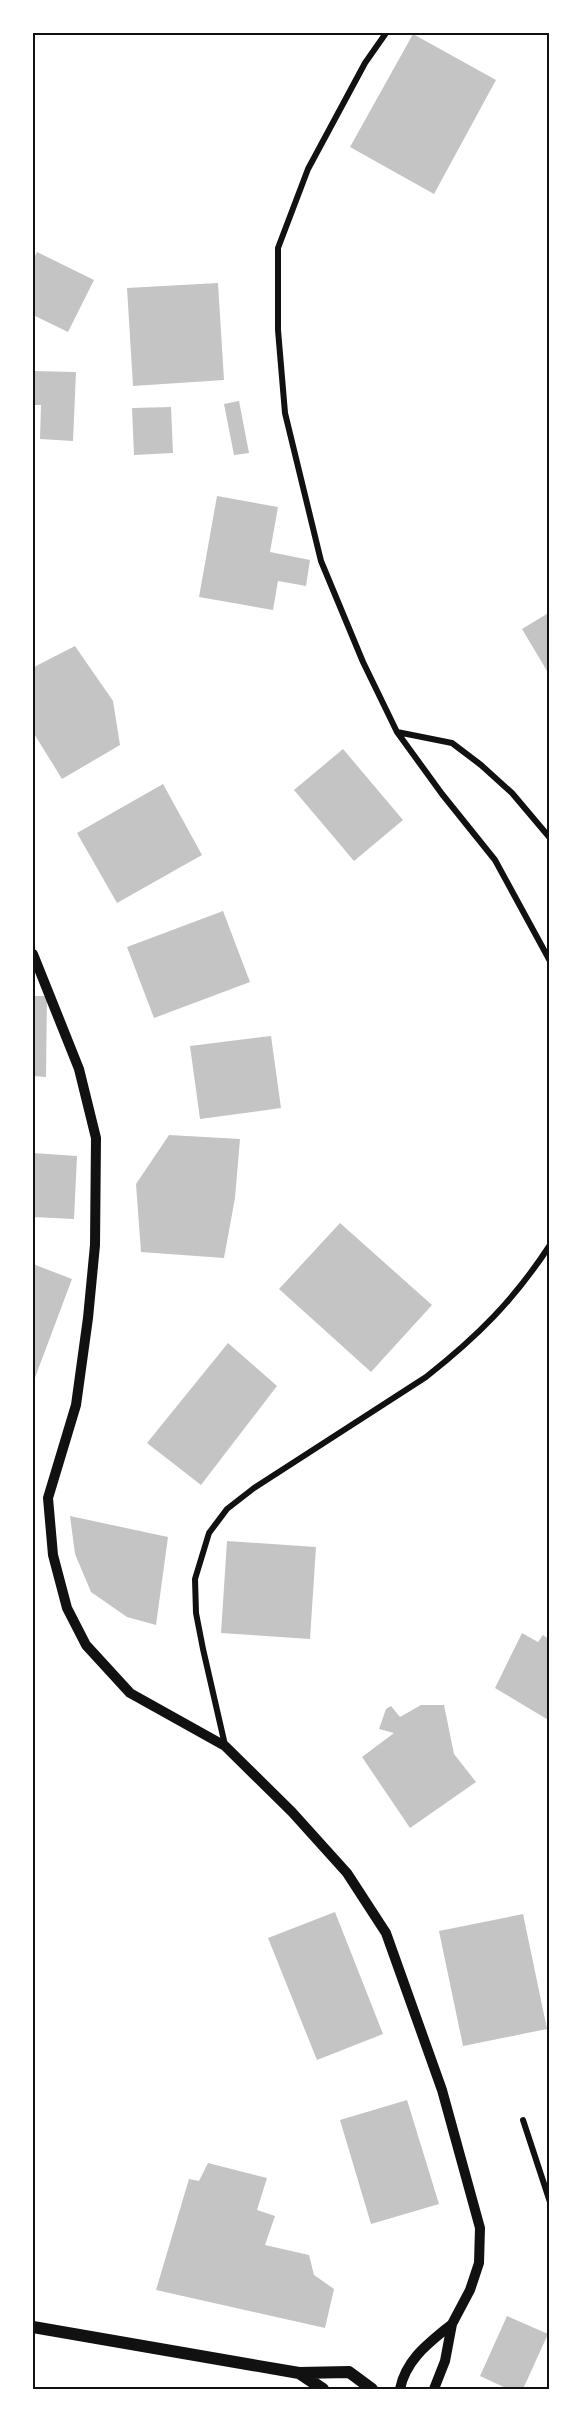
<svg xmlns="http://www.w3.org/2000/svg" width="583" height="2422" viewBox="0 0 583 2422" font-family="'Fira Sans',sans-serif">
  <rect width="100%" height="100%" fill="#fff"/>
  <path fill="#c4c4c4" d="M 413,34 L 496,80 L 434,194 L 350,147 Z
    M 37,252 L 94,280 L 68,332 L 33,315 L 33,260 Z
    M 218,283 L 224,380 L 133,386 L 127,288 Z
    M 33,371 L 76,372 L 73,441 L 40,439 L 41,405 L 33,405 Z
    M 239,401 L 249,453 L 234,455 L 224,404 Z
    M 171,407 L 173,453 L 134,455 L 132,408 Z
    M 217,496 L 278,507 L 270,552 L 310,560 L 306,586 L 278,581 L 273,610 L 199,597 Z
    M 550,612 L 550,676 L 522,629 Z
    M 75,646 L 113,701 L 120,745 L 62,779 L 33,732 L 33,670 L 36,666 Z
    M 343,749 L 403,820 L 354,861 L 294,790 Z
    M 163,784 L 202,855 L 117,903 L 77,833 Z
    M 223,911 L 250,982 L 154,1018 L 127,947 Z
    M 33,996 L 47,996 L 46,1077 L 33,1076 Z
    M 271,1036 L 281,1108 L 200,1119 L 190,1046 Z
    M 169,1135 L 240,1139 L 235,1198 L 224,1258 L 141,1252 L 136,1184 Z
    M 33,1153 L 77,1156 L 74,1219 L 33,1217 Z
    M 340,1223 L 432,1305 L 371,1372 L 279,1289 Z
    M 33,1264 L 72,1279 L 33,1383 Z
    M 228,1343 L 277,1386 L 201,1485 L 147,1443 Z
    M 70,1516 L 168,1537 L 156,1625 L 127,1617 L 91,1592 L 75,1554 Z
    M 227,1541 L 316,1547 L 310,1639 L 221,1633 Z
    M 522,1633 L 538,1642 L 543,1635 L 550,1640 L 550,1721 L 495,1688 Z
    M 421,1705 L 444,1705 L 454,1754 L 476,1782 L 410,1828 L 362,1757 L 394,1733 L 379,1729 L 386,1709 L 391,1706 L 400,1717 Z
    M 335,1912 L 383,2034 L 317,2060 L 268,1938 Z
    M 523,1914 L 547,2029 L 463,2046 L 439,1931 Z
    M 407,2100 L 439,2204 L 371,2224 L 340,2120 Z
    M 208,2163 L 267,2178 L 257,2210 L 275,2216 L 265,2245 L 309,2255 L 314,2275 L 334,2289 L 325,2328 L 156,2290 L 189,2179 L 199,2181 Z
    M 507,2316 L 548,2334 L 523,2389 L 508,2389 L 480,2376 Z"/>
  <g fill="none" stroke-linecap="round" stroke-linejoin="round">
    <path stroke="#111" stroke-width="6" d="M 386,33 L 365,63 L 308,169 L 278,248 L 278,330 L 285,413 L 321,561 L 363,662 L 397,732 L 442,794 L 495,860 L 550,961
      M 397,732 L 452,743 L 481,765 L 512,793 L 550,838
      M 225,1745 L 203,1649 L 196,1613 L 195,1579 L 209,1533 L 227,1509 L 254,1488 L 426,1377 C 478,1336 514,1300 550,1245
      M 523,2120 L 550,2202"/>
    <path stroke="#111" stroke-width="10" d="M 33,954 L 79,1069 L 96,1138 L 95,1245 L 88,1318 L 76,1405 L 48,1498 L 53,1555 L 67,1608 L 86,1645 L 130,1693 L 225,1746 L 292,1812 L 347,1873 L 386,1933 L 442,2090 L 480,2228 L 479,2263 L 470,2290 L 452,2324 L 445,2361 L 434,2389
      M 400,2389 C 406,2359 429,2343 452,2324"/>
    <path stroke="#111" stroke-width="12" d="M 33,2327 L 299,2373 L 349,2372 L 372,2389
      M 299,2373 L 323,2389"/>
  </g>
  <rect width="583" height="2422" fill="none" stroke="#ffffff" stroke-width="69"/>
  <rect x="34" y="34" width="514" height="2354" fill="none" stroke="#111" stroke-width="2"/>
</svg>
